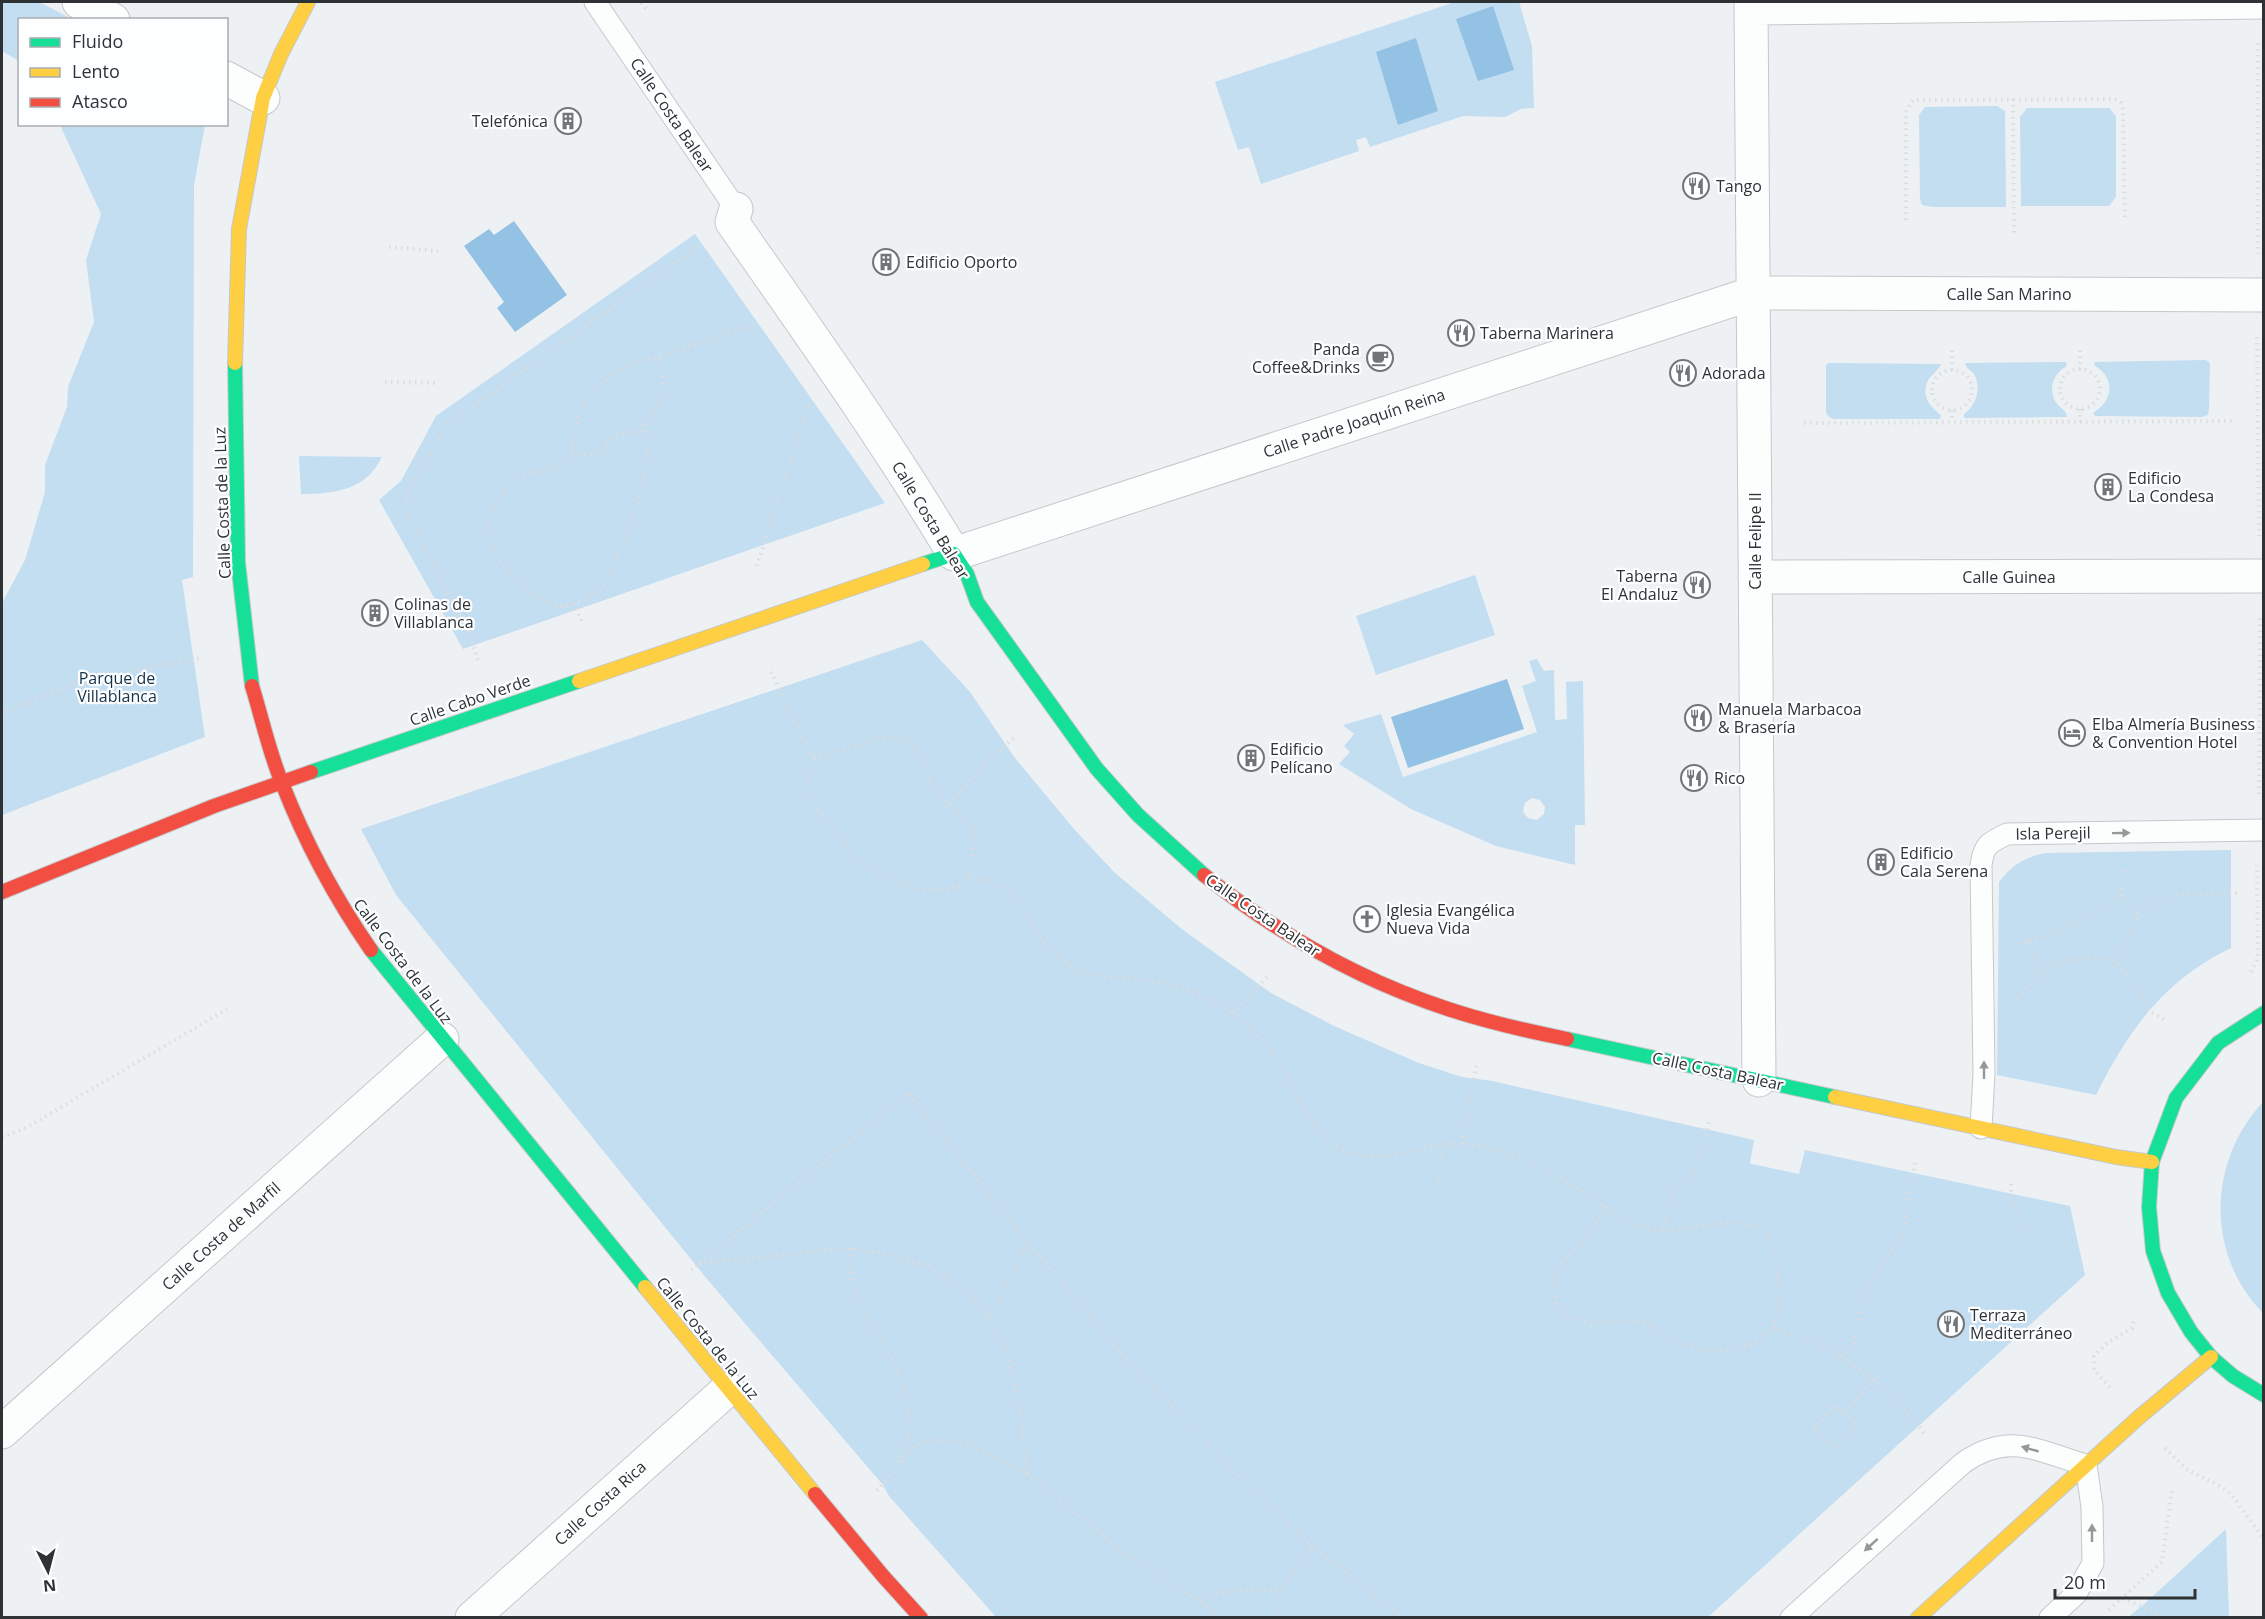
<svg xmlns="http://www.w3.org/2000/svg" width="2265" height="1619" viewBox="0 0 2265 1619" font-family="'Open Sans',sans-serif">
  <rect width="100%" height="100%" fill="#edf1f4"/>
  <path fill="#c3ddf1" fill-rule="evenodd" d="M 2,2 L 39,2 L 72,19 L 20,20 L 19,61 L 2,51 Z
    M 1455,2 L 1519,2 L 1532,46 L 1534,108 L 1521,109 L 1505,117 L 1463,116 L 1370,147 L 1366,137 L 1356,140 L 1359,151 L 1261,184 L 1249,147 L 1238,150 L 1215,82 Z
    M 1997,106 L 2005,111 L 2006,207 L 1933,207 L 1922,205 L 1920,199 L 1919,115 L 1925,107 Z
    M 2027,108 L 2109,108 L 2116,116 L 2116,197 L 2109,206 L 2021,206 L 2020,117 Z
    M 60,125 L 205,125 L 194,185 L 193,577 L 182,580 L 205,737 L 2,815 L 2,603 L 25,560 L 45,492 L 45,465 L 67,407 L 68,387 L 94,322 L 86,260 L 101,214 Z
    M 695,234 L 885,503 L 463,649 L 379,500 L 401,481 L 436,416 Z
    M 2206,360 L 2210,363 L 2209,409 L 2208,415 L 2202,417 L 2095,416 L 2093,413 C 2113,401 2116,378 2095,366 L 2094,362 Z
    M 2066,362 L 2067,366 C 2054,373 2048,387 2055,401 C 2059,408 2066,409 2067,417 L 1964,418 L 1964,414 C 1976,406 1982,387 1974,374 C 1970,369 1967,370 1965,363 Z
    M 1829,363 L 1941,364 C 1939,370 1933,373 1929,379 C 1920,393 1929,407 1941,415 L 1940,419 L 1833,419 L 1828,416 L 1826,412 L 1826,365 Z
    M 299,456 L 382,457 C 366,490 335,494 301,494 Z
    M 1475,575 L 1495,635 L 1376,675 L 1356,616 Z
    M 922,640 L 970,692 L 1015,758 L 1074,829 L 1114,872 L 1183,930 L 1271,993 L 1334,1026 L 1419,1063 L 1462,1077 L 1492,1081 L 1754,1140 L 1750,1163 L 1752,1164 L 1799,1174 L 1805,1150 L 2070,1206 L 2085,1275 L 1708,1617 L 996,1617 L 889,1496 L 883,1485 L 707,1279 L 396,895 L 361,829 Z
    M 1537,659 L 1544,671 L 1554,670 L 1555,720 L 1567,719 L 1566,682 L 1583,681 L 1585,825 L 1575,825 L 1575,865 L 1496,846 L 1411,809 L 1339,764 L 1350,752 L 1344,746 L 1354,734 L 1343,725 L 1381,714 L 1403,777 L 1537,732 L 1522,686 L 1536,681 L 1529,661 ZM 1532,798 L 1540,800 L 1545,807 L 1544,814 L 1537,820 L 1528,818 L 1523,812 L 1525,803 Z
    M 2231,850 L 2231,948 C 2164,980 2128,1031 2096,1095 L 1997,1075 L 1999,882 C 2013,864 2025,857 2046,853 Z
    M 2263,1102 L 2263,1313 C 2205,1254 2208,1161 2263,1102 Z
    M 2226,1529 L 2229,1617 L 2128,1617 L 2142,1606 Z"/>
  <path fill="#93c2e5" d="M 1493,6 L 1514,70 L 1478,81 L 1456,19 Z
    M 1416,38 L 1438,111 L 1398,125 L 1376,52 Z
    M 514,221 L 567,295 L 515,332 L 497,308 L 504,302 L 464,246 L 489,229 L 494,235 Z
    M 1507,679 L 1524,729 L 1408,768 L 1391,717 Z"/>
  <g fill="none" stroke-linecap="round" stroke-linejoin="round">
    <defs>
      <path id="lane" d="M 595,2 L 736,209
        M 1981,1128 L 1984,1073 L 1981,865 C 1984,844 1989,843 2007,834 L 2264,830
        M 1791,1618 L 1963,1463 C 2009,1431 2038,1451 2086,1465 L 2092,1507 L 2093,1563 L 2076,1594 L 2050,1618"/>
      <path id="street" d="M 79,2 L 113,20
        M 1751,2 L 1759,1080
        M 1751,8 L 2264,2
        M 226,78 L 263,98
        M 736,209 L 732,222 C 808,331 886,440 954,554 L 1754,293 L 2264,295
        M 1755,577 L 2264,576
        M 2,1432 L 442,1039
        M 472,1618 L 728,1389"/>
      <path id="fast" d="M 235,363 L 238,562 L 252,686
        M 923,564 L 954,554 L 967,574 L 977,602 L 1097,769 L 1138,815 L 1204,875
        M 311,772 L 579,681
        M 371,950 L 645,1287
        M 2264,1013 L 2218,1043 L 2176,1098 L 2152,1162 L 2149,1207 L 2153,1251 L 2168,1293 L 2191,1332 L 2211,1357 L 2233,1376 L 2264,1395
        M 1567,1039 L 1835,1097"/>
      <path id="slow" d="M 235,363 L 239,229 L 263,98 L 281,54 L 308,2
        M 579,681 L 923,564
        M 1835,1097 L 2116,1157 L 2152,1162
        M 645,1287 L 815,1494
        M 1918,1618 L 2138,1418 L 2211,1357"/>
      <path id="jam" d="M 252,686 C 262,718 269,752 282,783 C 305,842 335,898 371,950
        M 1204,875 C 1277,933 1359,980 1448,1009 C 1487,1022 1527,1031 1567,1039
        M 2,892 L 214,806 L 311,772
        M 815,1494 L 883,1576 L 921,1618"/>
    </defs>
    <use href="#lane" stroke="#c5c8cb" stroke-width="23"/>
    <use href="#street" stroke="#c5c8cb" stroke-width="35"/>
    <use href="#fast" stroke="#c5c8cb" stroke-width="16"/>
    <use href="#slow" stroke="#c5c8cb" stroke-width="16"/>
    <use href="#jam" stroke="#c5c8cb" stroke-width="16"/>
    <path stroke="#dbddde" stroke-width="4" stroke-dasharray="1.5 4.5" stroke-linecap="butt" d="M 641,3 L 647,9
      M 2258,43 L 2258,254
      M 2013,99 L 2014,235
      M 1906,220 L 1906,112 L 1913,100 L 2115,99 L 2121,103 L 2123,109 L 2125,221
      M 389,247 L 438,251
      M 2257,337 L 2259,536
      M2060 389a20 20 0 1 1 40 0a20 20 0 1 1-40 0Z
      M 1952,370 L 1952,348
      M 2080,370 L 2080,349
      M1932 390a20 20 0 1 1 40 0a20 20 0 1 1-40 0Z
      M 385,382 L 435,383
      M 2080,409 L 2080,422
      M 1952,410 L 1952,422
      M 1804,423 L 2236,421
      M 645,425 C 646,439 648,455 646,470 C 641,501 629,529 617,557 C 613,566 611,578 604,586 C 595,596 573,607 559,606 C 543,605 532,594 521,583 C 488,554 477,527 505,489 C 516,474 534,474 549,468 C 558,464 565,459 572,453 C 575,407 587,387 629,366 L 754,325
      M 572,453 C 591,453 602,462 609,439 L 613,436 L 639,431 L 649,421 L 664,392 L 658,357
      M 757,566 L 809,404
      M 574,603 L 583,624
      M 478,660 L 469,634 L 406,511 L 406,495 L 446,426 L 452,421 L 699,246
      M 771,672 L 814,758 L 808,785 L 809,794 L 821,815 L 836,831 L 855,858 L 877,873 L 908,886 L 923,890 L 947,890 L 959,885 L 969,875 C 984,881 1002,885 1014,896 C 1027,907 1029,921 1038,935 C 1045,946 1058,959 1071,966 C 1091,977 1115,977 1137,979 C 1178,983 1219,999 1248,1027 C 1259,1037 1270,1049 1278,1061 C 1307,1106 1311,1153 1377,1157 C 1405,1154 1435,1142 1463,1144 C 1527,1148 1577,1188 1627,1222 C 1639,1227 1650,1230 1663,1230 C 1709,1231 1777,1196 1778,1273 C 1778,1291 1782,1310 1774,1327 C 1840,1351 1884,1379 1926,1436
      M 2,714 L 67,686 L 116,674 L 136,671 L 201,658
      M 814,758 L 879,739 C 893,738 904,738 915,747 C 928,758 925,778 935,790 C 947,806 970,816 975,837 L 969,875
      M 2259,794 L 2260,616
      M 950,804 L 988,760 L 1015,737
      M 2121,894 L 2132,905 L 2138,916
      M 2027,941 L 2043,972
      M 2018,943 C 2059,934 2089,921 2121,894 L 2125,868
      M 2251,972 L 2258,958 L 2257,865
      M 2019,999 C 2039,966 2083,944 2120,966
      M 1233,1013 L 1267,977
      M 2164,1019 L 2148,1010 L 2120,966 L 2121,953 L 2128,934 L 2138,916 L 2154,904 L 2177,894 L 2241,893
      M 2,1137 L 26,1128 L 227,1009
      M 1462,1144 L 1476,1066
      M 2011,1184 L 2011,1194 L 2025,1239
      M 1439,1195 L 1441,1146
      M 1606,1207 L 1587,1240 L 1560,1264 L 1553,1287 L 1559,1310 L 1568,1316 L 1591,1324 L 1611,1320 L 1639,1322 L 1648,1325 L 1673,1340 L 1703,1351 L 1717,1352 L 1746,1346 L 1759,1341 L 1774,1327
      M 1663,1230 L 1672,1193 L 1690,1180 L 1699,1165 L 1710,1118
      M 851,1248 C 844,1294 870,1321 891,1358 C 917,1407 918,1454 875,1492
      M 699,1264 L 851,1248 L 888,1254 L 931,1267 L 981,1304 L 990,1318 L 1027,1244
      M 691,1270 L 909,1093 L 1028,1243 L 1133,1367 L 1223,1460 L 1313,1547 L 1404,1618
      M 1842,1356 L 1853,1347 L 1862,1300 L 1870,1283 L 1895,1246 L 1904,1226 L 1915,1163
      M 2110,1387 L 2094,1370 L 2094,1356 L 2107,1343 L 2132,1328 L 2134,1319
      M 1845,1414 L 1856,1425 L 1836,1447 L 1815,1429 L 1834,1405 L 1845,1414 L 1874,1379
      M 2165,1448 L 2186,1469 L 2220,1486 L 2231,1494 L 2264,1539
      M 901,1461 C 906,1456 912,1448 919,1445 C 949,1429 1000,1459 1027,1473 L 1021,1418 L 1006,1349 L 990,1318
      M 1027,1473 L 1120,1550 L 1210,1608 L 1214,1618
      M 1200,1602 C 1225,1584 1252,1592 1281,1589
      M 2109,1610 L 2122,1598
      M 1277,1618 L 1281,1589 L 1313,1547
      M 2168,1618 L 2122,1598 L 2162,1562 L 2172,1489"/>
    <use href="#lane" stroke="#fcfdfd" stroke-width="21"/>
    <use href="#street" stroke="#fcfdfd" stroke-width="33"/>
    <use href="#fast" stroke="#16e098" stroke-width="14"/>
    <use href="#slow" stroke="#ffcf43" stroke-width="14"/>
    <use href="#jam" stroke="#f24e42" stroke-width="14"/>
  </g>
  <defs><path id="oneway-solid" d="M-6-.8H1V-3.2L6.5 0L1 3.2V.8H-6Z" transform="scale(1.5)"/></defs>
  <g fill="#969898">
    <use href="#oneway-solid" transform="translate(2121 833) rotate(-1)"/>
    <use href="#oneway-solid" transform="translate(1984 1070) rotate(-90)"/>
    <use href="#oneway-solid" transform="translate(2030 1449) rotate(-164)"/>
    <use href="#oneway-solid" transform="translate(2092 1533) rotate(-90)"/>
    <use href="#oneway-solid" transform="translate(1871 1545) rotate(138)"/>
  </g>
  <defs>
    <symbol id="building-ring" viewBox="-11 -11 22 22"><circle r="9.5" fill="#fcfeff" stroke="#727577" stroke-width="1.5"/><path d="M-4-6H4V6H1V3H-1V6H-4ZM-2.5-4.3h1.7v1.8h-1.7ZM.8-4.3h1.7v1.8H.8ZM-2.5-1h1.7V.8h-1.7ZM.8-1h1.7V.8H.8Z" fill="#727577"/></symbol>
    <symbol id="restaurant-ring" viewBox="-11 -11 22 22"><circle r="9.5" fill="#fcfeff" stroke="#727577" stroke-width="1.5"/><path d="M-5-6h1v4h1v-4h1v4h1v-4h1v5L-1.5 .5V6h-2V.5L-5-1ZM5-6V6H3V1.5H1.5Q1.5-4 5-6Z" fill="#727577"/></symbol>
    <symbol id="cafe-ring" viewBox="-11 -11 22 22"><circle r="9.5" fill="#fcfeff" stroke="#727577" stroke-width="1.5"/><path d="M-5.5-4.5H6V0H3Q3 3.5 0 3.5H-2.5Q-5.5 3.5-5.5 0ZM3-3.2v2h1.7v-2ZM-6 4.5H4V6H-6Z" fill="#727577"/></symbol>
    <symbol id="hotel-ring" viewBox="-11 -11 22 22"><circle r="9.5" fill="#fcfeff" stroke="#727577" stroke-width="1.5"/><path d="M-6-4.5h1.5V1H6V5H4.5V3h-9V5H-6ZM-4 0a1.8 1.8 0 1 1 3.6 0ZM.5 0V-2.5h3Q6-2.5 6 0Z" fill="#727577"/></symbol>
    <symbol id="church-ring" viewBox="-11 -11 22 22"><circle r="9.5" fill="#fcfeff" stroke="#727577" stroke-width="1.5"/><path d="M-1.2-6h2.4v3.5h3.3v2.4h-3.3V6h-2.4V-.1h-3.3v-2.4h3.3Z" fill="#727577"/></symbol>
  </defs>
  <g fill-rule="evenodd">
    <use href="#building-ring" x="553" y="106" width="30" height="30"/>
    <use href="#restaurant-ring" x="1681" y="171" width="30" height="30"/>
    <use href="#building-ring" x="871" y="247" width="30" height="30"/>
    <use href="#restaurant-ring" x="1446" y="318" width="30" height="30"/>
    <use href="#cafe-ring" x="1365" y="343" width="30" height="30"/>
    <use href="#restaurant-ring" x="1668" y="358" width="30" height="30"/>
    <use href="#building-ring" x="2093" y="472" width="30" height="30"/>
    <use href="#restaurant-ring" x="1682" y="570" width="30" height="30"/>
    <use href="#building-ring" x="360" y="598" width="30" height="30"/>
    <use href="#restaurant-ring" x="1683" y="703" width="30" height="30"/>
    <use href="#hotel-ring" x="2057" y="718" width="30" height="30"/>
    <use href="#building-ring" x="1236" y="743" width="30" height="30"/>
    <use href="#restaurant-ring" x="1679" y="763" width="30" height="30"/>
    <use href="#building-ring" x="1866" y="847" width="30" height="30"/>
    <use href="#church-ring" x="1352" y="904" width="30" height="30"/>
    <use href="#restaurant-ring" x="1936" y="1309" width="30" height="30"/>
  </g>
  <g text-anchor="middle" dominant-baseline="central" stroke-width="4.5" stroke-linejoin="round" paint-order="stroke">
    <g font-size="16" fill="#2f3234" stroke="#fcfeff">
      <text transform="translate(672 115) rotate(56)">Calle Costa Balear</text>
      <text x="2009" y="294">Calle San Marino</text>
      <text transform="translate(1354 423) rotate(-18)">Calle Padre Joaquín Reina</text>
      <text transform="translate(222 503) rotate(-92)">Calle Costa de la Luz</text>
      <text transform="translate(931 520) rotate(59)">Calle Costa Balear</text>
      <text transform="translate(1755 541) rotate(-90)">Calle Felipe II</text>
      <text x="2009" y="577">Calle Guinea</text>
      <text transform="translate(470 700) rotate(-19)">Calle Cabo Verde</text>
      <text transform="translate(2053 833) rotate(-1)">Isla Perejil</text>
      <text transform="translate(1263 915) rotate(34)">Calle Costa Balear</text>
      <text transform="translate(403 961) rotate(53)">Calle Costa de la Luz</text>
      <text transform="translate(1718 1071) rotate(12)">Calle Costa Balear</text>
      <text transform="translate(221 1236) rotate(-42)">Calle Costa de Marfil</text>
      <text transform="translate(708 1338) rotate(51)">Calle Costa de la Luz</text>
      <text transform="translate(600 1503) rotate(-42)">Calle Costa Rica</text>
    </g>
    <g font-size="16" fill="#2f3234" stroke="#fcfeff" text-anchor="start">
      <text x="548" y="121" text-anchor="end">Telefónica</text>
      <text x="1716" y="186">Tango</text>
      <text x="906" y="262">Edificio Oporto</text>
      <text x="1480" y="333">Taberna Marinera</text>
      <text x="1360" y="349" text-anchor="end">Panda<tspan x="1360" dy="18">Coffee&amp;Drinks</tspan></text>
      <text x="1702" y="373">Adorada</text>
      <text x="2128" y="478">Edificio<tspan x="2128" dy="18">La Condesa</tspan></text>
      <text x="1678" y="576" text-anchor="end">Taberna<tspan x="1678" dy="18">El Andaluz</tspan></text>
      <text x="394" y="604">Colinas de<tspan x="394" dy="18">Villablanca</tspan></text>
      <text x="1718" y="709">Manuela Marbacoa<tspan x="1718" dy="18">&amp; Brasería</tspan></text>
      <text x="2092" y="724">Elba Almería Business<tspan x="2092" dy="18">&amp; Convention Hotel</tspan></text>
      <text x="1270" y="749">Edificio<tspan x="1270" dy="18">Pelícano</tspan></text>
      <text x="1714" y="778">Rico</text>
      <text x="1900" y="853">Edificio<tspan x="1900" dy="18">Cala Serena</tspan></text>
      <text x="1386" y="910">Iglesia Evangélica<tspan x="1386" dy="18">Nueva Vida</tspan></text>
      <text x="1970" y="1315">Terraza<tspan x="1970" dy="18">Mediterráneo</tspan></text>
    </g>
    <g font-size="16" fill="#153146" stroke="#fcfeff">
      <text x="117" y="678">Parque de<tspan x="117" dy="18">Villablanca</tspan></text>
    </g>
  </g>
  <rect width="2265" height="1619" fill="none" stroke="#2f3234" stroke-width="6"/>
  <rect x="18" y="18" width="210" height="108" fill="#fcfeff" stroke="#aaacae" stroke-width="1.5"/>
  <rect x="30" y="38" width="30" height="9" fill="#16e098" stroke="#aaacae" stroke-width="1.5"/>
  <text x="72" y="48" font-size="18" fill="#2f3234">Fluido</text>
  <rect x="30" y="68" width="30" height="9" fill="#ffcf43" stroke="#aaacae" stroke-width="1.5"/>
  <text x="72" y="78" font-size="18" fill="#2f3234">Lento</text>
  <rect x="30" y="98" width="30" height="9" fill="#f24e42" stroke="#aaacae" stroke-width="1.5"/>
  <text x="72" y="108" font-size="18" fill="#2f3234">Atasco</text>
  <g transform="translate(48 1571) rotate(174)" stroke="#fcfeff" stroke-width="4.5" paint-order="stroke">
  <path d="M0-4.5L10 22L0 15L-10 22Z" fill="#2f3234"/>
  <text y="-9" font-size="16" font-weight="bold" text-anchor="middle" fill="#2f3234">N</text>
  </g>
  <path d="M2055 1589v9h140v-9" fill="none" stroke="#2f3234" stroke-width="3"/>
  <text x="2064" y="1589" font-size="18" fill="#2f3234" stroke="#fcfeff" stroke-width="4.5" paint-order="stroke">20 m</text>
</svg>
